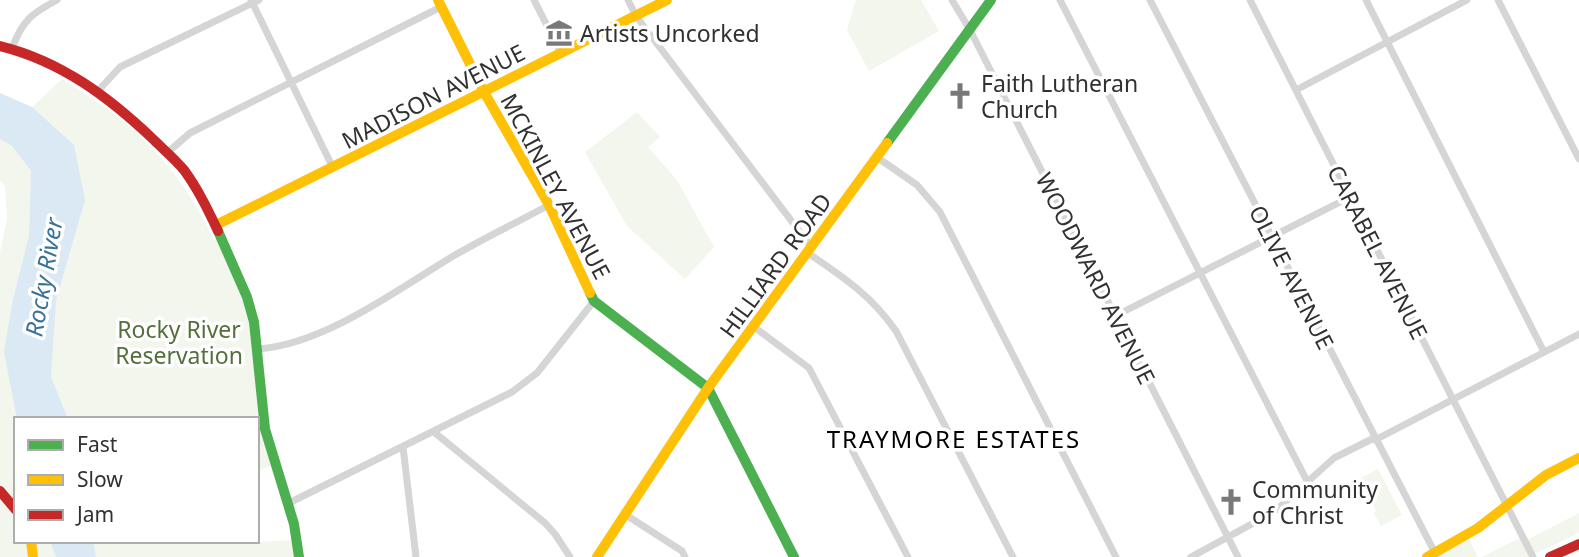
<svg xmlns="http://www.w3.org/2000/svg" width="1579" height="557" viewBox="0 0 1579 557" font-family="'Noto Sans',sans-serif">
  <rect width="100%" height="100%" fill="#fff"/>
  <path fill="#f2f6ed" d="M 856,0 L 921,0 L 939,31 L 869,71 L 847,30 Z
    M 62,79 C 134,123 177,163 214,240 L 220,237 L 245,296 L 274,464 L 257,472 L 257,419 L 16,419 L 16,541 L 257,541 L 257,533 L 259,542 L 297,540 L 296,557 L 0,557 L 0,252 L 7,219 L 5,186 L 0,181 L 0,139 L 12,146 L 31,171 L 29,235 L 12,303 L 8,327 L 55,305 L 74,145 L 32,107 Z
    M 637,112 L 660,137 L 648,147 L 677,180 L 714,247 L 685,279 L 627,226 L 585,152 Z
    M 1378,469 L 1402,515 L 1381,526 L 1374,513 L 1376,511 L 1370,498 L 1367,500 L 1361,488 L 1361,478 Z
    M 1579,513 L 1579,533 L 1528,557 L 1482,557 L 1520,538 L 1523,542 Z
    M 1469,539 L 1478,557 L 1435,557 Z"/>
  <path fill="#dbe9f4" d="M 0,93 L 32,107 L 74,145 L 85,200 L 56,300 L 51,377 L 68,419 L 17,419 L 4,352 L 12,303 L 29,235 L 31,171 L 12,146 L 0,139 Z
    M 50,541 L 93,541 L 96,557 L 56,557 Z"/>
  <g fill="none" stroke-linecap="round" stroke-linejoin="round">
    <path stroke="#d5d5d5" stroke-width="7" d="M 251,0 L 333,168
      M 534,0 L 561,53
      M 628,0 L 636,16 L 812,248
      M 952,0 L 970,30 L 1238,557
      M 1060,0 L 1307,481
      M 1150,0 L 1435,553
      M 1250,0 L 1533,557
      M 1366,0 L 1544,352
      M 1498,0 L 1579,159
      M 12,48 C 23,20 31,14 57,0
      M 1296,90 L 1467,0
      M 98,91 L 120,67 L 259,0
      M 167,153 L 190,133 L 441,7
      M 878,158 L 917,185 L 940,212 L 1116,557
      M 808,253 C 843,277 871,295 896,331 L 1013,557
      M 1115,316 L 1350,197
      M 754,327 L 809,368 L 908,557
      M 259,349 C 324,344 394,292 450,258 C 482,239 516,223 549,205
      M 434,432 L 545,523 L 555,534 L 570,557
      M 1375,440 L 1579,334
      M 403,447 L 416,557
      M 289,503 L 512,392 L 537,373 L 594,301
      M 626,515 L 682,551 L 685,557
      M 1191,557 L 1274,512 L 1334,458 L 1374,438"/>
    <path stroke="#4caf50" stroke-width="10" d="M 887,143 L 991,0
      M 218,231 L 247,297 L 254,322 L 265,429 L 294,524 L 299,557
      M 590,293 L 594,301 L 708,388 L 794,557"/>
    <path stroke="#ffc107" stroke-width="10" d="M 438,0 L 484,92 L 549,205 L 590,293
      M 216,225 L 667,0
      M 31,541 L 33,557
      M 597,557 L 708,388 L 887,143
      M 1427,557 L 1478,528 L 1546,475 L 1579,458"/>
    <path stroke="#c62828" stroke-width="10" d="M 0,46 C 61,61 109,97 154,140 C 164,150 175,159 184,170 C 198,189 208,210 218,231
      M 0,491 L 16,510
      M 1550,557 L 1579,544"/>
  </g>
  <defs>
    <symbol id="museum-bare" viewBox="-9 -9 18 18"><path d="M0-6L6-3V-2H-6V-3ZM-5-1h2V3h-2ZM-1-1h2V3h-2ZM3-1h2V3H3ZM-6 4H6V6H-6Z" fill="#797979" stroke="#fff" stroke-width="2.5" paint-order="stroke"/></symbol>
    <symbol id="church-bare" viewBox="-9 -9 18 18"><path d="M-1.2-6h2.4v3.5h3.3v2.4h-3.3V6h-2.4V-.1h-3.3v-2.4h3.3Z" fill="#797979" stroke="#fff" stroke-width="2.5" paint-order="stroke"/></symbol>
  </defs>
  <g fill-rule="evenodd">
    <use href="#museum-bare" x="540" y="14" width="38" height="38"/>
    <use href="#church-bare" x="941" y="77" width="38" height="38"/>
    <use href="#church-bare" x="1212" y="483" width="38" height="38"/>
  </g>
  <g text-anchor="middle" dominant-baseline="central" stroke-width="7" stroke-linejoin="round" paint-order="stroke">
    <g font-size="23" fill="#313131" stroke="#fff" text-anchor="start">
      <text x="580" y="33">Artists Uncorked</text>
      <text x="981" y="83">Faith Lutheran<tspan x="981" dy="26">Church</tspan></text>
      <text x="1252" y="489">Community<tspan x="1252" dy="26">of Christ</tspan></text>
    </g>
    <g font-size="23" fill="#313131" stroke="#fff">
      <text transform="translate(433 96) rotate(-27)">MADISON AVENUE</text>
      <text transform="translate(556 186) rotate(62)">MCKINLEY AVENUE</text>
      <text transform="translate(1378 252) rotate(63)">CARABEL AVENUE</text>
      <text transform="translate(775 265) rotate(-54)">HILLIARD ROAD</text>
      <text transform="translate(1292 277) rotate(63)">OLIVE AVENUE</text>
      <text transform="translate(1096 278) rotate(63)">WOODWARD AVENUE</text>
    </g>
    <g font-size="23" fill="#53703b" stroke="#fff">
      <text x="179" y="329">Rocky River<tspan x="179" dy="26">Reservation</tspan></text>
    </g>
    <g font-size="24" font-style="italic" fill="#397299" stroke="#fff">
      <text transform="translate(43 277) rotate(-80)">Rocky River</text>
    </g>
    <g font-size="24" letter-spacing="2" fill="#000" stroke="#fff">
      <text x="954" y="438">TRAYMORE ESTATES</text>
    </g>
  </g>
  <rect x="14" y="417" width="245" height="126" fill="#ffffff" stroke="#adadad" stroke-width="2"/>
  <rect x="28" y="440" width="35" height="10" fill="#4caf50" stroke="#adadad" stroke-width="2"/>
  <text x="77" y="452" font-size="21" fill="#313131">Fast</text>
  <rect x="28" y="475" width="35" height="10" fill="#ffc107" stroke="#adadad" stroke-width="2"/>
  <text x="77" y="487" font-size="21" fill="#313131">Slow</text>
  <rect x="28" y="510" width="35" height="10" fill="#c62828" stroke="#adadad" stroke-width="2"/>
  <text x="77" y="522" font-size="21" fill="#313131">Jam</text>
</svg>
